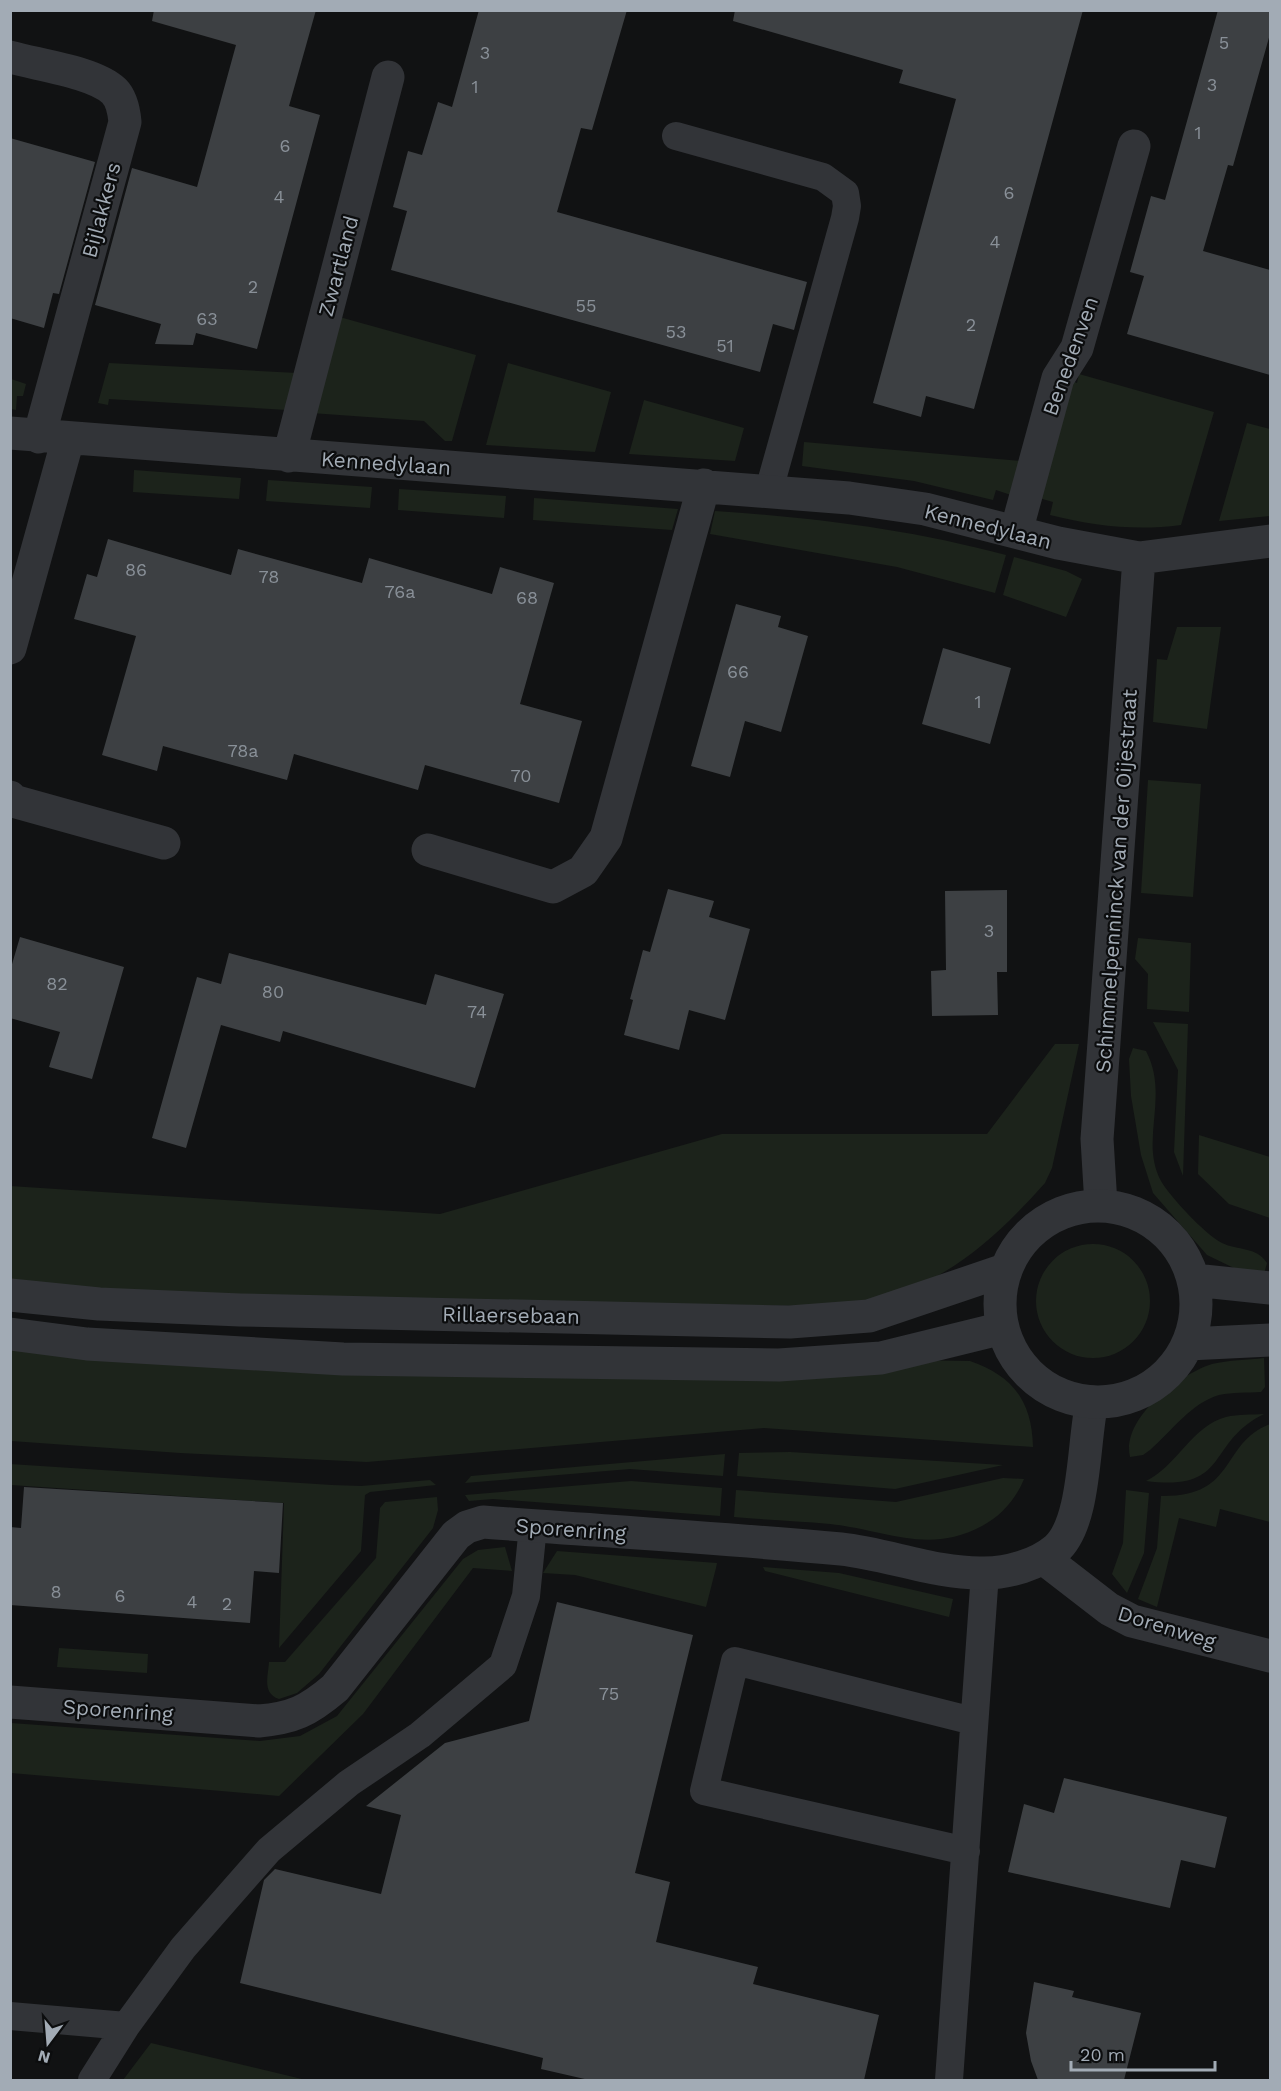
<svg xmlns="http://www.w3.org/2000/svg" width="1281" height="2091" viewBox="0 0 1281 2091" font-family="'Work Sans',sans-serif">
  <rect width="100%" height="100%" fill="#111213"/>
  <path fill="#1c231b" d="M 336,316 L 476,355 L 452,441 L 445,441 L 424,421 L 311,413 Z
    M 109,363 L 297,373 L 287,410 L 109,399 L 108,405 L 98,403 Z
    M 508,363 L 611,392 L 595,452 L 486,445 Z
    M 1079,374 L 1214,412 L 1181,525 C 1135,531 1095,526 1050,515 L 1053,502 L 1039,498 L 1072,381 L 1077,383 Z
    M 11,379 L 26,384 L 23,396 L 17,396 L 16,410 L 11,409 Z
    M 644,400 L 744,428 L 735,461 L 629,454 Z
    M 1247,423 L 1270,429 L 1270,516 L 1219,521 Z
    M 804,442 L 1021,461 L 1011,495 L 996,490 L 993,500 L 914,481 L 802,466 Z
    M 134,470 L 241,478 L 239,499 L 133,492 Z
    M 268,480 L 372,487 L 370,508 L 266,501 Z
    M 399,489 L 506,496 L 504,518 L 398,510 Z
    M 534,498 L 678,509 L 672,530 L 533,520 Z
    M 715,511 C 817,518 907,529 1006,555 L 995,593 L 897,567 L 710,534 Z
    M 1014,557 L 1066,571 L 1082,579 L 1066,617 L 1003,595 Z
    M 1177,627 L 1221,627 L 1207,729 L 1153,722 L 1157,659 L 1167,660 Z
    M 1148,780 L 1201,784 L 1193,897 L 1141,893 Z
    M 1138,938 L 1191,943 L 1189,1012 L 1147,1009 L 1148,974 L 1135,959 Z
    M 1153,1022 L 1188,1024 L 1183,1176 L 1174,1152 L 1178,1070 Z
    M 1055,1044 L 1079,1044 L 1052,1168 L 1045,1183 C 998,1236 945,1285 874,1300 C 852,1304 827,1304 805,1306 L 198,1296 L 11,1282 L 10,1186 L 440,1214 L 722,1134 L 987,1134 Z
    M 1133,1048 L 1146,1051 C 1170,1097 1139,1140 1161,1181 C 1171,1198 1205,1234 1222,1243 C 1238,1251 1256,1246 1267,1263 L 1264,1274 L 1238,1270 L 1207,1255 L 1153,1193 L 1141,1155 L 1131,1096 L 1129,1059 Z
    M 1199,1135 L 1270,1157 L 1270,1218 L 1229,1204 L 1198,1174 Z
    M1036 1301a57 57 0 1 1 114 0a57 57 0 1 1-114 0Z
    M 10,1346 L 970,1361 C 1013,1376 1032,1401 1033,1447 L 764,1428 L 367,1462 L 180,1453 L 11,1441 Z
    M 1264,1358 L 1265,1387 L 1261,1392 C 1247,1393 1233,1392 1219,1395 C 1191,1403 1172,1431 1150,1450 L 1143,1455 L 1130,1457 C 1121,1418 1180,1374 1212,1364 C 1229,1360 1247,1360 1264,1358 Z
    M 1264,1414 C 1205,1443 1231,1492 1146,1481 C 1176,1467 1193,1425 1226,1417 C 1238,1414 1252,1415 1264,1414 Z
    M 1270,1424 L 1270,1522 L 1220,1509 L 1216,1527 L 1179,1518 L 1157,1607 L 1138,1599 L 1157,1548 L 1161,1496 C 1238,1497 1219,1444 1270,1424 Z
    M 790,1452 L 1003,1465 L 895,1489 L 737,1476 L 739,1453 Z
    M 725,1454 L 723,1476 L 630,1469 L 465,1483 L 471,1476 Z
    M 10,1464 L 332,1485 L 361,1486 L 430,1480 L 436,1485 L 370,1492 L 365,1495 L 361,1551 L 279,1648 L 284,1503 L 11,1485 Z
    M 1003,1478 L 1024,1479 C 1016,1499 1001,1516 982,1526 C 928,1555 886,1530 830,1524 C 798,1521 766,1520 734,1517 L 736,1490 L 896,1502 Z
    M 631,1481 L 722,1488 L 720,1516 L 493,1499 L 469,1501 L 465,1495 Z
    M 1126,1490 L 1149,1493 L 1144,1553 L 1127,1593 L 1112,1574 L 1123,1543 Z
    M 437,1497 L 438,1510 L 433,1528 L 319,1674 L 297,1693 L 279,1699 C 262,1693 268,1677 269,1662 L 285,1662 L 376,1558 L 380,1508 L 385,1502 Z
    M 505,1547 L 512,1571 L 473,1568 L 363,1714 L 279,1796 L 11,1773 L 11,1723 L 260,1741 L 300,1736 L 337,1716 L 463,1559 L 478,1550 Z
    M 557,1551 L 717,1563 L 716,1568 L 706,1607 L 575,1575 L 543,1573 Z
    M 763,1567 L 839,1573 L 953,1599 L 949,1617 L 765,1571 Z
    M 59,1648 L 148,1654 L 147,1673 L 57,1667 Z
    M 151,2043 L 306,2080 L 123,2080 Z"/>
  <path fill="#3d4043" d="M 154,10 L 316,10 L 289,106 L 320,115 L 257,349 L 196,333 L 193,345 L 155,344 L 161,324 L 95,305 L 132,168 L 197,187 L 236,45 L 152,21 Z
    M 479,10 L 627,10 L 592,130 L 581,128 L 557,212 L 807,282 L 794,330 L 773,324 L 760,372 L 391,270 L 407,211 L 393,207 L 408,151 L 422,155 L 438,102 L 452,107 Z
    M 735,10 L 1083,10 L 974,409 L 926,396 L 921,417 L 873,403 L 956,99 L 899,83 L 903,70 L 733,21 Z
    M 1218,10 L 1270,10 L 1270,34 L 1233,166 L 1228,165 L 1203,251 L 1270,270 L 1270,375 L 1127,334 L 1144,276 L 1130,272 L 1151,196 L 1165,200 Z
    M 10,138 L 95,162 L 59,294 L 53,293 L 44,328 L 10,318 Z
    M 108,539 L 231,575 L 238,549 L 362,583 L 369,558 L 492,594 L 500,567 L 554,583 L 520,704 L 582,721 L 559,803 L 425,765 L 418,790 L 294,754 L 287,780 L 163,746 L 157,771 L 102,755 L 136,636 L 74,619 L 87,574 L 97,577 Z
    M 736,604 L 781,616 L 778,627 L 808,636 L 781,732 L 745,721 L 730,777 L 691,766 Z
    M 943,648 L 1011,668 L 990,744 L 922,724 Z
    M 668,889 L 714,901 L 709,917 L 750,929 L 725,1020 L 689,1010 L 679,1050 L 624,1035 L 633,1000 L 630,999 L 643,950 L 650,952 Z
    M 1007,890 L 1007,972 L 997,972 L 998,1015 L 932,1016 L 931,971 L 946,970 L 945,891 Z
    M 20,937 L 124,967 L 92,1079 L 49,1067 L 60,1032 L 10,1018 L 10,971 Z
    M 229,953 L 426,1005 L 435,974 L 504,994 L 475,1088 L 283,1031 L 280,1042 L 221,1025 L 186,1148 L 152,1138 L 197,977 L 221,984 Z
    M 24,1487 L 283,1503 L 279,1573 L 254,1571 L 250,1623 L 10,1605 L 10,1527 L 21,1528 Z
    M 557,1602 L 693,1635 L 635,1873 L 670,1882 L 656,1942 L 758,1967 L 753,1984 L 879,2015 L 864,2080 L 589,2080 L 541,2069 L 543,2058 L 240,1983 L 264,1880 L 275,1869 L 381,1894 L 401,1815 L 366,1806 L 445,1743 L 529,1721 Z
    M 1064,1778 L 1227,1817 L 1215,1868 L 1181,1860 L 1170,1908 L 1008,1872 L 1024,1804 L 1054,1813 Z
    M 1034,1982 L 1074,1991 L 1072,1997 L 1141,2013 L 1124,2080 L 1038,2080 L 1031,2061 L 1026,2033 Z"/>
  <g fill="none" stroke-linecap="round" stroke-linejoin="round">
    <path stroke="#323438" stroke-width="28" d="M 676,136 L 823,177 L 845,193 L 847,206 L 845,218 L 769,490
      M 966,1851 L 704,1791 L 735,1661 L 973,1721
      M 10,2016 L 126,2026
      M 92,2080 L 126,2026 L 183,1948 L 269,1850 L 349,1783 L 420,1735 L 503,1665 L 526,1596 L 533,1526
      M 949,2080 L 985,1573"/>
    <path stroke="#323438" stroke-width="33" d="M 10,57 C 38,65 94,72 114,91 C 122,99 124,111 125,122 L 39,437
      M 10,433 L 849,498 L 925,509 L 1058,543 L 1139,558 L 1270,541
      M 289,456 L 388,77
      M 1016,532 L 1058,378 L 1077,348 L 1134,146
      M 10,648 L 68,439
      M 10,797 L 13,801 L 164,843
      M 428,850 L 553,887 L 583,871 L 606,838 L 704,485
      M 1101,1205 L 1097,1139 L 1139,558
      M 1043,1558 L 1109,1609 L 1132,1621 L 1270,1656
      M 10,1702 L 259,1721 C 293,1718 308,1711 335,1688 L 456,1535 L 467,1527 L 483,1522 C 602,1531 721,1538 841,1549 C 888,1554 935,1574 984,1573 C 1008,1573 1037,1565 1056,1549 C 1086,1523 1083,1441 1092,1402"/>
    <path stroke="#323438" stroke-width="33" d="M1000 1304a98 98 0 1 1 196 0a98 98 0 1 1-196 0Z
      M 1194,1280 L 1270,1288
      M 10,1295 L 99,1304 L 240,1310 L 790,1322 L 869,1316 L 1005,1270
      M 10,1334 L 87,1344 L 343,1359 L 779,1365 L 881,1358 L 1003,1328
      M 1188,1344 L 1270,1340"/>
  </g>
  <g text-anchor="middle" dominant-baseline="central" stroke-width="4.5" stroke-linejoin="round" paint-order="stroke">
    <g font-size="18" fill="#899098">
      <text x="1224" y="42">5</text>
      <text x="485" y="52">3</text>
      <text x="1212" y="84">3</text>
      <text x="475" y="86">1</text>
      <text x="1198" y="132">1</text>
      <text x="285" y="145">6</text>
      <text x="1009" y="192">6</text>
      <text x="279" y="196">4</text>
      <text x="995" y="241">4</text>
      <text x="253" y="286">2</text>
      <text x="586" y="305">55</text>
      <text x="207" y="318">63</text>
      <text x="971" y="324">2</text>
      <text x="676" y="331">53</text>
      <text x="725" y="345">51</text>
      <text x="136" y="569">86</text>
      <text x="269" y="576">78</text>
      <text x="400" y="591">76a</text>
      <text x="527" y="597">68</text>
      <text x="738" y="671">66</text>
      <text x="978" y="701">1</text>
      <text x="243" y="750">78a</text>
      <text x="521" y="775">70</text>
      <text x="989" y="930">3</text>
      <text x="57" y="983">82</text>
      <text x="273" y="991">80</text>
      <text x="477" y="1011">74</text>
      <text x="56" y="1591">8</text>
      <text x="120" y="1595">6</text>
      <text x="192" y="1601">4</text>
      <text x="227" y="1603">2</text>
      <text x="609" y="1693">75</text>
    </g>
    <g font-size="21" fill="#a2abb5" stroke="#0c0d0e">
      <text transform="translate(101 210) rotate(-75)">Bijlakkers</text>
      <text transform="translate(338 266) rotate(-75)">Zwartland</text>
      <text transform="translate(1070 356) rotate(-70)">Benedenven</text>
      <text transform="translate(386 463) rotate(4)">Kennedylaan</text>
      <text transform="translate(988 526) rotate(14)">Kennedylaan</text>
      <text transform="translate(1116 881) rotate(-86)">Schimmelpenninck van der Oijestraat</text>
      <text transform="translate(511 1315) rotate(1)">Rillaersebaan</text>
      <text transform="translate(571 1529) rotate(4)">Sporenring</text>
      <text transform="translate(1167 1627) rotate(17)">Dorenweg</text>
      <text transform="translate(118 1710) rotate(4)">Sporenring</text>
    </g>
  </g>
  <rect width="1281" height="2091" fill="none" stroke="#a2abb5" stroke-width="24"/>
  <g transform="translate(48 2043) rotate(196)" stroke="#0c0d0e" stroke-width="4.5" paint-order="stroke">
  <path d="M0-4.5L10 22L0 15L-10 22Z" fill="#a2abb5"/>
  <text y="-9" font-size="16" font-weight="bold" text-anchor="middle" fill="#a2abb5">N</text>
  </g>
  <path d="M1071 2061v9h144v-9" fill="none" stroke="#a2abb5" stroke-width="3"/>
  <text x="1080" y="2061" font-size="18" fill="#a2abb5" stroke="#0c0d0e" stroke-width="4.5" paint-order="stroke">20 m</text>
</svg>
